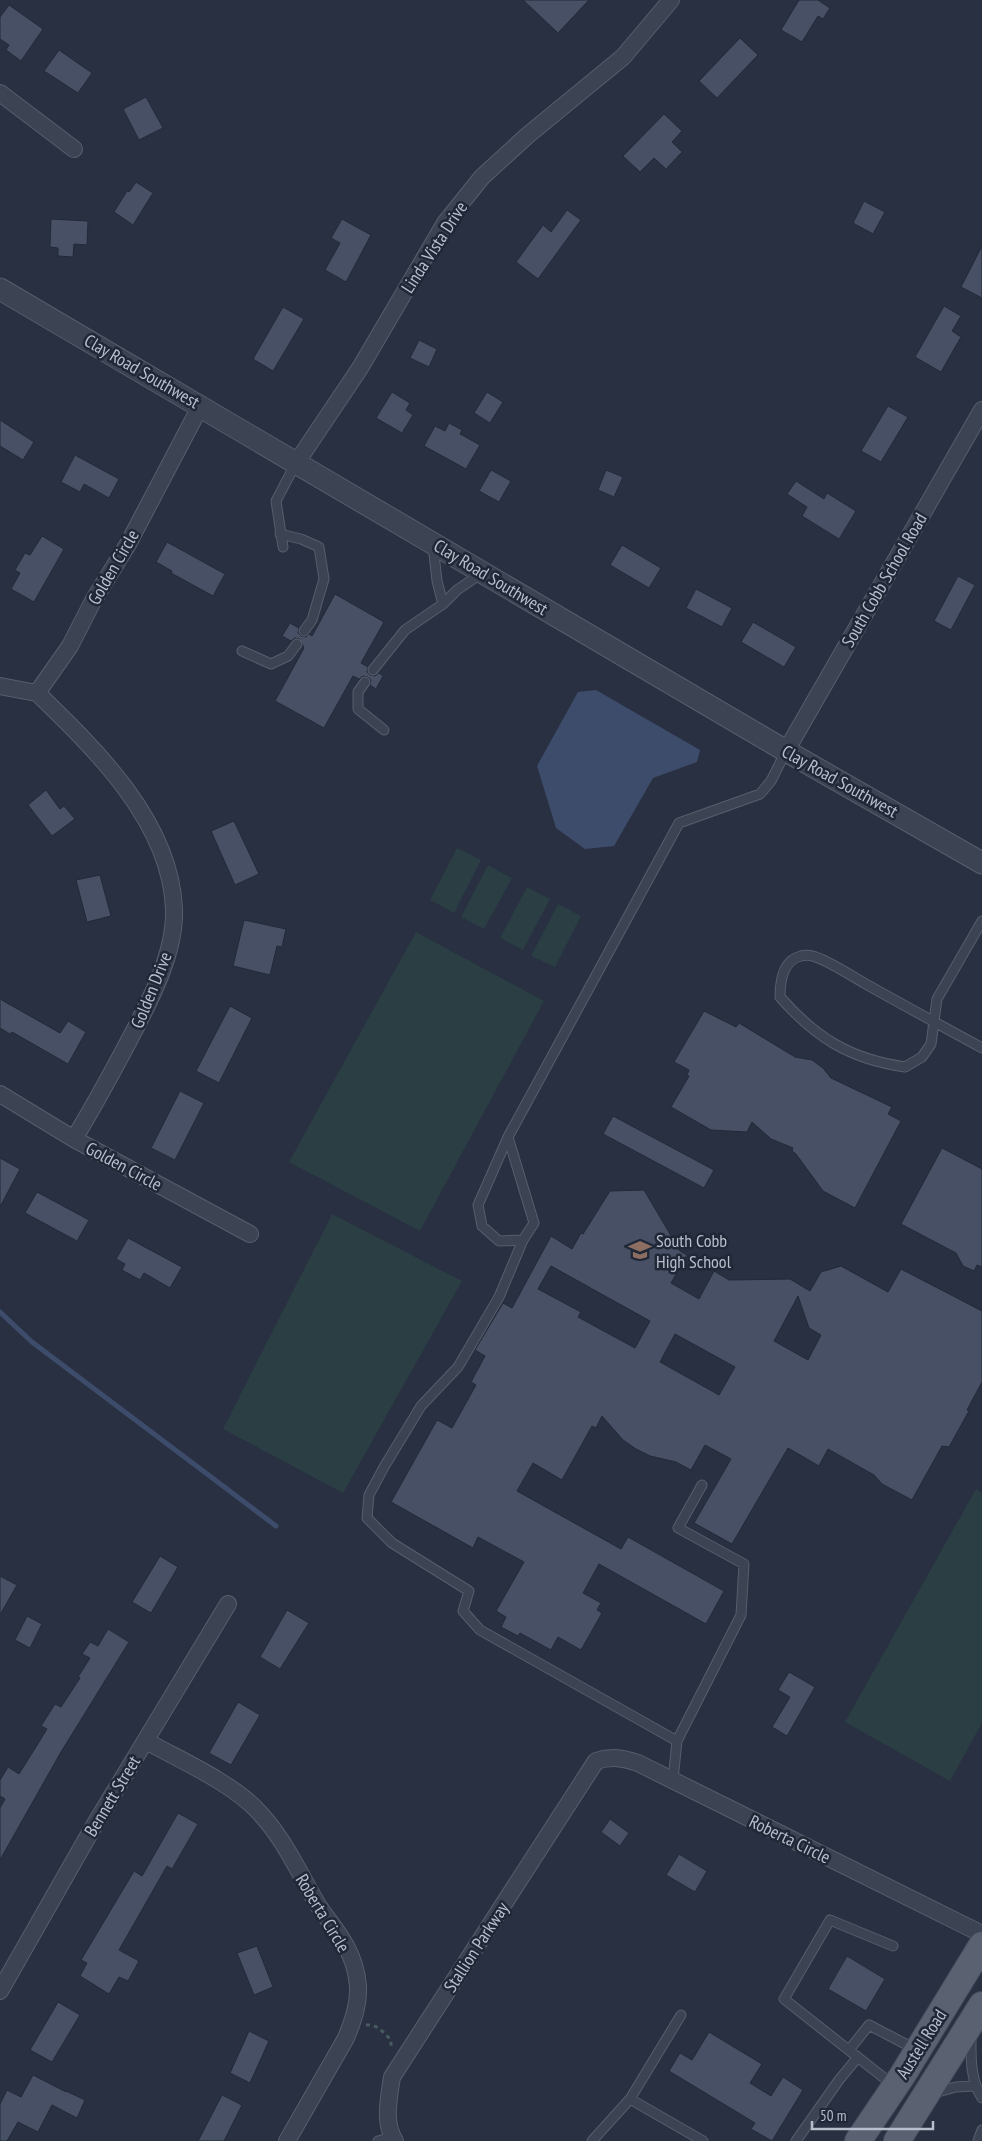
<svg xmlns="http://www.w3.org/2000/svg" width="982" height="2141" viewBox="0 0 982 2141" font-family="'PT Sans Narrow',sans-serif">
  <rect width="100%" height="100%" fill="#283042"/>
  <path fill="#2a3e43" d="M 457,848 L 481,860 L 454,913 L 430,900 Z
    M 488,865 L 512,878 L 484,929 L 461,917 Z
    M 527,887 L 550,899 L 523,950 L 500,938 Z
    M 558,904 L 581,916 L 555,967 L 531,956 Z
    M 416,932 L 544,1001 L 420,1231 L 289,1162 Z
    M 332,1214 L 462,1281 L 343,1493 L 223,1429 Z
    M 976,1489 L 982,1493 L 982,1723 L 950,1781 L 845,1722 Z"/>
  <path fill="#3e4c6b" d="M 596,690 L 700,750 L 697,762 L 653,778 L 614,846 L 585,849 L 556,828 L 537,766 L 578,692 Z"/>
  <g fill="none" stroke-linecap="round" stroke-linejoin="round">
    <path stroke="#3e4c6b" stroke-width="5" d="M 0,1312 L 32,1342 L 276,1526"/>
  </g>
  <path fill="#475064" stroke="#222a39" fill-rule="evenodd" d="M 523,0 L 589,0 L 558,33 Z
    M 799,0 L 818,0 L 830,8 L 823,19 L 818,16 L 802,42 L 781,30 Z
    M 9,5 L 43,29 L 21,61 L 6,50 L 9,45 L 0,39 L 0,17 Z
    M 740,38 L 758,55 L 717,98 L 699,81 Z
    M 59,50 L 92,73 L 78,93 L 44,71 Z
    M 146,97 L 163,128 L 139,140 L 123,109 Z
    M 664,114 L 682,131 L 672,142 L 682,152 L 666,169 L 654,158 L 640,172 L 623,156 Z
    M 136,182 L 153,193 L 133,225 L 114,212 L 127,191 L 129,192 Z
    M 864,201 L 885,212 L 873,234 L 853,223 Z
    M 567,210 L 581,220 L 538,279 L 516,262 L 543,225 L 551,232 Z
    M 51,219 L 88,221 L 87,245 L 74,244 L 73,257 L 58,256 L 58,248 L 50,247 Z
    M 342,219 L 371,235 L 346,282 L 325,270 L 340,243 L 331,238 Z
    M 982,246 L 982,298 L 961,287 Z
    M 944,306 L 961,316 L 952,331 L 961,337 L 941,372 L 915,357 Z
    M 283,307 L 304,319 L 273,371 L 253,359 Z
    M 419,340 L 437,349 L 429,367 L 410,358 Z
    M 392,392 L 410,403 L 406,410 L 413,415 L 402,433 L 376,418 Z
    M 487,392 L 503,402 L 490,423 L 474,413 Z
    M 888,406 L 908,417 L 881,462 L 861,451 Z
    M 0,420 L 34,442 L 23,460 L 0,446 Z
    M 449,423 L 462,430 L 460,434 L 480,445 L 466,469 L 424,446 L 435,426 L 445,431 Z
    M 75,455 L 119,479 L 109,498 L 84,484 L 80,492 L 61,482 Z
    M 491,470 L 511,481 L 499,502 L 479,491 Z
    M 606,470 L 623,477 L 614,497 L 598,490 Z
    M 796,481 L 824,499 L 827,493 L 856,511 L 839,539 L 802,516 L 807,507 L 787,494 Z
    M 42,536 L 64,549 L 34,602 L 11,589 L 20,573 L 15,570 L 25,553 L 30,555 Z
    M 167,542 L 225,574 L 213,596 L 171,573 L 172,571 L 156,562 Z
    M 622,545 L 661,568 L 649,588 L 610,565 Z
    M 958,576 L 975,585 L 951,630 L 934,621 Z
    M 696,589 L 732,608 L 722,627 L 686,608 Z
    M 335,594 L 384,622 L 361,663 L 368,667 L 367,672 L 370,675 L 375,676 L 379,673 L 383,676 L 376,689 L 370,685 L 371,680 L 368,677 L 363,676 L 359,679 L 353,676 L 324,728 L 275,701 L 304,648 L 300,639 L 295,638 L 291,641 L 282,636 L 290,623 L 299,628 L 298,633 L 301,636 L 306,637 L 309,634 L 312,636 Z
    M 753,622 L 796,647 L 784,667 L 741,642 Z
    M 46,790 L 60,809 L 64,806 L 75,819 L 52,836 L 28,805 Z
    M 234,821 L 259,874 L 235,885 L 211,831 Z
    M 100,875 L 111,916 L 87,922 L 76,880 Z
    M 244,920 L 286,929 L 282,947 L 277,946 L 270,975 L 233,966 Z
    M 0,999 L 60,1033 L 68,1021 L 86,1032 L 68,1064 L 12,1032 L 10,1034 L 0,1028 Z
    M 230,1006 L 252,1018 L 219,1083 L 196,1071 Z
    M 704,1011 L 736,1027 L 739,1023 L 795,1057 L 812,1060 L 823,1068 L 831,1078 L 892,1107 L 888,1114 L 901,1121 L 855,1208 L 823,1191 L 796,1154 L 792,1151 L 793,1148 L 771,1139 L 752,1122 L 747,1132 L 711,1130 L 671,1107 L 689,1076 L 687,1075 L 689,1070 L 674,1062 Z
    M 180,1091 L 204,1103 L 175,1160 L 151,1148 Z
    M 613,1116 L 714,1170 L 704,1188 L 603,1134 Z
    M 942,1148 L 982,1169 L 982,1267 L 977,1265 L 974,1271 L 963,1266 L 956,1253 L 901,1224 Z
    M 0,1158 L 20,1169 L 0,1207 Z
    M 644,1190 L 680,1251 L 687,1255 L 671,1283 L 699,1299 L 714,1271 L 729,1280 L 790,1279 L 810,1291 L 821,1272 L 841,1266 L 888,1292 L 901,1269 L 982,1311 L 982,1382 L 967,1410 L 969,1411 L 949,1447 L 942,1446 L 912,1500 L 882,1484 L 874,1475 L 828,1449 L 819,1466 L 788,1448 L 732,1544 L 694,1523 L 731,1459 L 705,1445 L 691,1470 L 676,1462 L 650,1456 L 636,1449 L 623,1440 L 602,1416 L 596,1428 L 592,1426 L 562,1480 L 533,1463 L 517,1491 L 621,1549 L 628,1537 L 724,1591 L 706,1624 L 599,1564 L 583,1593 L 601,1603 L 597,1610 L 602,1613 L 581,1650 L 558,1637 L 551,1650 L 520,1633 L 518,1636 L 501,1627 L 506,1617 L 496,1611 L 524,1562 L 478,1537 L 473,1548 L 391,1502 L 437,1420 L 452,1428 L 476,1385 L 471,1382 L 485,1356 L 475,1350 L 503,1303 L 512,1308 L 551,1236 L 572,1249 L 581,1233 L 583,1234 L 610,1191 ZM 551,1266 L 650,1321 L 635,1348 L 578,1317 L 581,1312 L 538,1289 ZM 798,1296 L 809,1328 L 821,1335 L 808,1360 L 774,1341 ZM 675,1334 L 735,1367 L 719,1395 L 660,1362 Z
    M 37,1192 L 89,1220 L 77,1241 L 25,1213 Z
    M 128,1238 L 182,1267 L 170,1288 L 144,1273 L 140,1280 L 122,1270 L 125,1264 L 116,1259 Z
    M 160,1556 L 178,1567 L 151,1613 L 132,1602 Z
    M 0,1576 L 17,1585 L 0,1615 Z
    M 287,1610 L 309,1623 L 280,1669 L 260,1657 Z
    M 27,1616 L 42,1624 L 30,1648 L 15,1640 Z
    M 108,1629 L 129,1642 L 61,1752 L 0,1860 L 0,1808 L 5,1799 L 0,1796 L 0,1780 L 8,1767 L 19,1774 L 47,1729 L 41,1726 L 55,1704 L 61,1707 L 80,1678 L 78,1677 L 90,1658 L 82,1654 L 90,1642 L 98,1646 Z
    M 789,1672 L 815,1687 L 787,1736 L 772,1727 L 790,1697 L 778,1690 Z
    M 238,1702 L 260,1715 L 231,1765 L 209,1753 Z
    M 178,1813 L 198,1824 L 172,1869 L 167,1866 L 119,1950 L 139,1961 L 128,1981 L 119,1977 L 109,1994 L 80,1976 L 87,1963 L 81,1960 L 134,1871 L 142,1876 Z
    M 610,1819 L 629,1833 L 620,1846 L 601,1832 Z
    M 679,1854 L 707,1871 L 695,1892 L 666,1875 Z
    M 257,1946 L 273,1987 L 254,1995 L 237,1953 Z
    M 847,1956 L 885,1979 L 866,2011 L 828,1989 Z
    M 58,2002 L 80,2015 L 52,2062 L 30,2050 Z
    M 249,2031 L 269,2041 L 250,2083 L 230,2073 Z
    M 709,2032 L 762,2064 L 750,2083 L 771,2096 L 783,2077 L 803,2090 L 772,2141 L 751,2129 L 755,2123 L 669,2071 L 680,2053 L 692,2060 Z
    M 33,2075 L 66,2092 L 66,2091 L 85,2100 L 77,2118 L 52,2105 L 38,2132 L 18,2122 L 7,2141 L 0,2141 L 0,2104 L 7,2090 L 21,2097 Z
    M 222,2095 L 242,2105 L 224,2141 L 198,2141 Z"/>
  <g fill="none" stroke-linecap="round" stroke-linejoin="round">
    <defs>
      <path id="service" d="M 280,534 L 301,539 L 319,547 L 324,579 L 312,620 L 304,631
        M 433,545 L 437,581 L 443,604
        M 283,547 L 276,501 L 296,463
        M 242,651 L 271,664 L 288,656 L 297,644
        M 373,670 L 405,630 L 443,604 L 457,590 L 482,573
        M 365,682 L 358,692 L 358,709 L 384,730
        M 982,921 L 937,999 L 931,1044 L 922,1057 L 905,1067 C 850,1059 816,1038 780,997 C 780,982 783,960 801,956 C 803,955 810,955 812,956 C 824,958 852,976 864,983 C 903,1005 942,1026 982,1048
        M 508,1137 L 478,1205 L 482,1226 L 499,1241 L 523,1240 L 534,1223 L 508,1137 L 679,823 L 760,794 L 771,781 L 786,751
        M 523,1240 L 499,1297 L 458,1367 L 421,1406 L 384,1467 L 369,1495 L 367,1518 L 392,1543 L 469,1591 L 463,1611 L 480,1630 L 677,1741 L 673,1780
        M 677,1741 L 741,1615 L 744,1564 L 678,1528 L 702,1485
        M 893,1946 L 830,1920 L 784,1999 L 893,2085
        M 681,2015 L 630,2099 L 703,2141
        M 971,2036 C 971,2058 970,2079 982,2098
        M 849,2050 L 869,2025 L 915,2049
        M 934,2093 L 956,2087 L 974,2086
        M 378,2141 L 392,2137
        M 592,2141 L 630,2099
        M 796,2141 L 839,2080 L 858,2057
        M 978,2141 L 982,2130"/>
      <path id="minor" d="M 0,93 L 74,149
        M 297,462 L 360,368 L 445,223 L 482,177 L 528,135 L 623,57 L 671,0
        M 0,686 L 37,693
        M 37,693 C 95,749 170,821 174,908 C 176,956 146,1008 124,1050 C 108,1080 92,1109 74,1139
        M 37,693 L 70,646 L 93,601 L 128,544 L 201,405
        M 786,751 L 982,410
        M 0,1094 L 74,1139 L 250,1234
        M 146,1741 C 180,1760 230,1782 256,1809 C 283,1836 299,1873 318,1905 C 327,1919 338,1931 346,1946 C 352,1957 357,1973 358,1986 C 359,2004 353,2021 346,2038 L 287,2141
        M 0,1991 L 95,1824 L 228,1604
        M 395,2141 C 383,2123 389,2097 392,2077 L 596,1761 C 612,1756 623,1758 638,1763 L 982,1934"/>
      <path id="tertiary" d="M 0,289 L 786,751 L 982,863"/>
      <path id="primary" d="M 858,2141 L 902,2076 L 982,1945
        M 897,2141 L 982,2005"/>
    </defs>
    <use href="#service" stroke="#575e6c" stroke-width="11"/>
    <use href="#minor" stroke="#575e6c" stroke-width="18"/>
    <use href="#tertiary" stroke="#575e6c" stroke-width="23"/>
    <use href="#primary" stroke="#454c5b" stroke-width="28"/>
    <path stroke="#485b60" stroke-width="3" stroke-dasharray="4 4" stroke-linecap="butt" d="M 366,2025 C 377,2024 383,2032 391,2040 L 391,2048"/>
    <use href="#service" stroke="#3c4352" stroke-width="9"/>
    <use href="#minor" stroke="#3c4352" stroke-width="16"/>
    <use href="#tertiary" stroke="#3c4352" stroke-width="21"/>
    <use href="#primary" stroke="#5a6272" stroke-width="26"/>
  </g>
  <defs>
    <symbol id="school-bare" viewBox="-9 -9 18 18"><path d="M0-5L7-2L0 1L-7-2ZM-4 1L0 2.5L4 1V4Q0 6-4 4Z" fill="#8d6e63" stroke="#202837" stroke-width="2.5" paint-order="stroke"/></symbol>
  </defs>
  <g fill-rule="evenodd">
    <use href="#school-bare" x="624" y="1234" width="32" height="32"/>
  </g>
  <g text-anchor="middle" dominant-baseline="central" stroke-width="5" stroke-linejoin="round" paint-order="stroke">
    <g font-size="18" fill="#b9becc" stroke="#202837">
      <text transform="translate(434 247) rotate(-57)">Linda Vista Drive</text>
      <text transform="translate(142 371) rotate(30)">Clay Road Southwest</text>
      <text transform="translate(113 567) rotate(-60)">Golden Circle</text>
      <text transform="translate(491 577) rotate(31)">Clay Road Southwest</text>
      <text transform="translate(884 580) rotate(-60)">South Cobb School Road</text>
      <text transform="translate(840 781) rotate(29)">Clay Road Southwest</text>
      <text transform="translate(151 990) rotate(-68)">Golden Drive</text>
      <text transform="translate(124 1166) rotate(28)">Golden Circle</text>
      <text transform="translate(112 1796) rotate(-59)">Bennett Street</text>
      <text transform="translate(790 1839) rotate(26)">Roberta Circle</text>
      <text transform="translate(323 1913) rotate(59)">Roberta Circle</text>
      <text transform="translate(476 1947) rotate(-57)">Stallion Parkway</text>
      <text transform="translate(921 2044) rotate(-58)">Austell Road</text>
    </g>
    <g font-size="18" fill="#b9becc" stroke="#202837" text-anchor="start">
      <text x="656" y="1240">South Cobb<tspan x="656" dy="21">High School</tspan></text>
    </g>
  </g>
  <path d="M812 2121v8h121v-8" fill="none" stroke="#b9becc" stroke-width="2.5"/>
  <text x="820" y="2121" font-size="15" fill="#b9becc" stroke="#202837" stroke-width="4" paint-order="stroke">50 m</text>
</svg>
